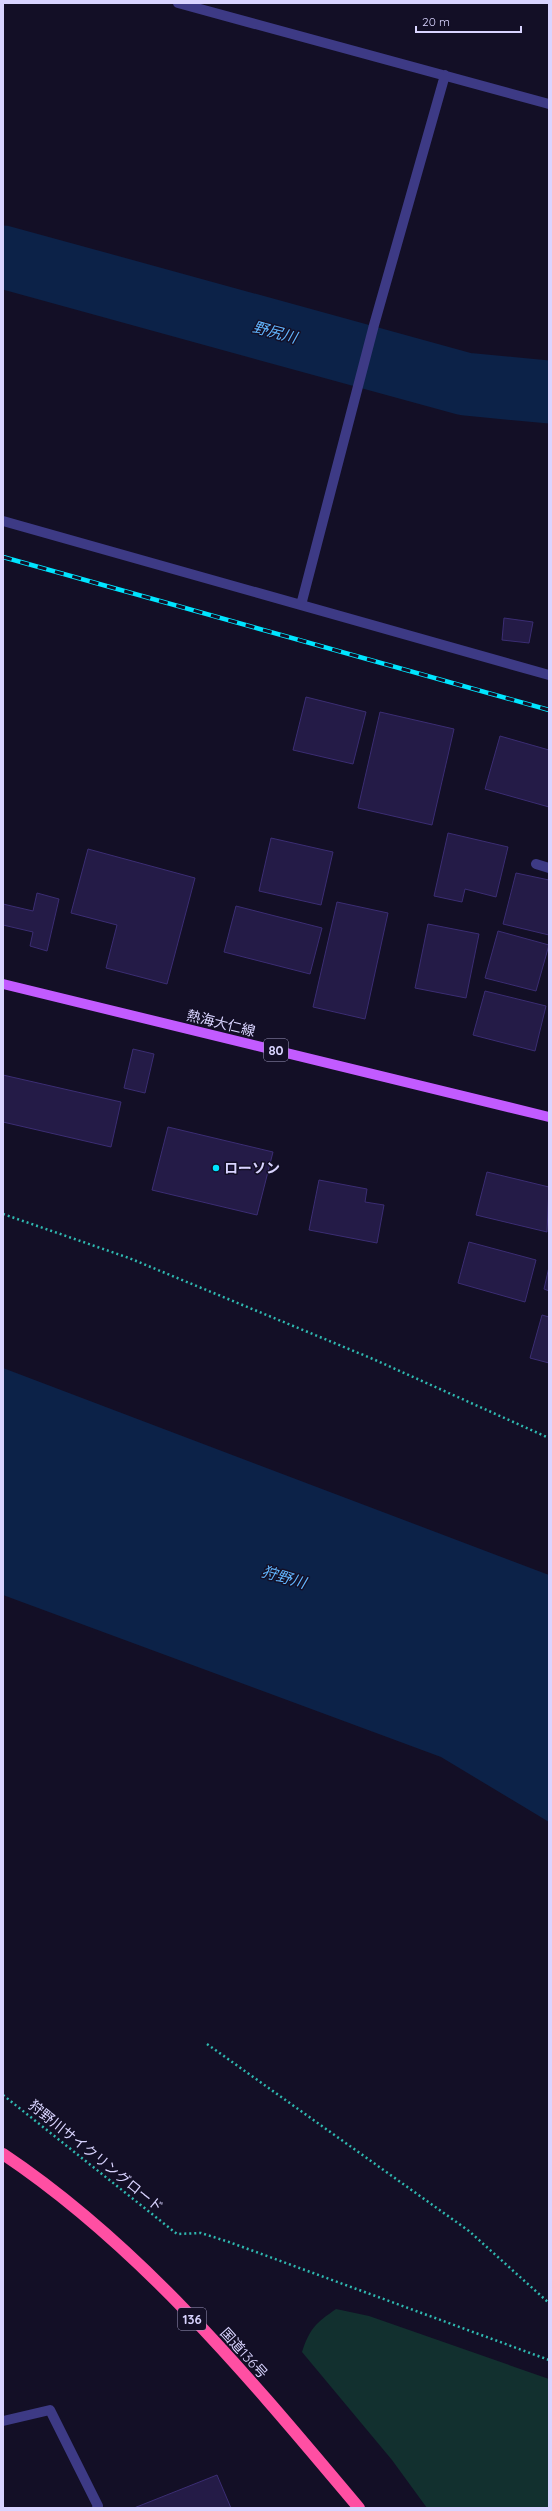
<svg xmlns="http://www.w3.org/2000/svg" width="552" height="2511" viewBox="0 0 552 2511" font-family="Quicksand,'Noto Sans JP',sans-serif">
  <rect width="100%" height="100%" fill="#130f26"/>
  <path fill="#12302f" d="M 336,2309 L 369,2316 L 549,2379 L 549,2508 L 427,2508 L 392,2460 L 302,2352 C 310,2328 316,2323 336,2309 Z"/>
  <path fill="#0c2248" d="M 3,1368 L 549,1575 L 549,1822 L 441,1757 L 3,1595 Z"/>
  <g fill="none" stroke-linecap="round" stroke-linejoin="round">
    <path stroke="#0c2248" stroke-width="63" d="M 3,257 L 465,384 L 549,392"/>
  </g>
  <path fill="#241b47" stroke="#3b2d73" d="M 504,618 L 533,622 L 529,643 L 502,640 Z
    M 306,697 L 366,712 L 353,764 L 293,750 Z
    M 380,712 L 454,729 L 432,825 L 358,808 Z
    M 500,736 L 549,750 L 549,807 L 485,789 Z
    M 448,833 L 508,847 L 496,897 L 465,889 L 462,902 L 434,896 Z
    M 271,838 L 333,852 L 321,905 L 259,891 Z
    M 88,849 L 195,878 L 167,984 L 106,968 L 117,925 L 71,913 Z
    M 516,873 L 549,880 L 549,935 L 503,924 Z
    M 37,893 L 59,899 L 47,951 L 30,946 L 33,932 L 3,925 L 3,904 L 33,911 Z
    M 337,902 L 388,913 L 365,1019 L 313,1007 Z
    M 236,906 L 322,928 L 310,974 L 224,952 Z
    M 428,924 L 479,934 L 466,998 L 415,988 Z
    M 498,931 L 549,945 L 536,991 L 485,978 Z
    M 485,991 L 546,1006 L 535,1051 L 473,1035 Z
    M 133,1049 L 154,1054 L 145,1093 L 124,1088 Z
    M 3,1075 L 121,1102 L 111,1147 L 3,1122 Z
    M 168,1127 L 273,1152 L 257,1215 L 152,1190 Z
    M 487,1172 L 549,1187 L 547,1232 L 476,1215 Z
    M 319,1180 L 367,1189 L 365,1202 L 384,1205 L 377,1243 L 309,1230 Z
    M 469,1242 L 536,1260 L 525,1302 L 458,1283 Z
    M 549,1267 L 549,1291 L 544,1289 Z
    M 542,1315 L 549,1317 L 549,1363 L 530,1358 Z
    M 217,2475 L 231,2508 L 134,2508 Z"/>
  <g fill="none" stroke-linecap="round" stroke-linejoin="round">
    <path stroke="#2fb8b0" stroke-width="2.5" stroke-dasharray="2 3" stroke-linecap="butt" d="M 3,1214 L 129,1258 L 373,1359 L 549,1438
      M 207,2044 L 469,2231 L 549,2303
      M 3,2095 L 177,2234 L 201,2233 L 229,2242 L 549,2360"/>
    <path stroke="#3d3a85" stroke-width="10" d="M 178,3 L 549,104
      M 3,521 L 549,675
      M 301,605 L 374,325 L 445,75
      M 536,864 L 549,868
      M 3,2421 L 50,2410 L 98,2506 L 97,2508"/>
    <path stroke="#c25bff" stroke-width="10" d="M 3,984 L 549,1117"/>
    <path stroke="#ff4fa3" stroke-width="12" d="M 3,2154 C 142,2247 252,2381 359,2508"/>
    <defs>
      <path id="rail" d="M 3,557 L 549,710"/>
    </defs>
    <use href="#rail" stroke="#00e5ff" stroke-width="4.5"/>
    <use href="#rail" stroke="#130f26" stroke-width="3" stroke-dasharray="9" stroke-linecap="butt"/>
  </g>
  <circle fill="#00e5ff" stroke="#130f26" stroke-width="1.5" cx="216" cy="1168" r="4"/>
  <g text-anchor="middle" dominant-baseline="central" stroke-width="3" stroke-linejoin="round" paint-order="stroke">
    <g fill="#130f26" stroke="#9e99be" stroke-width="1">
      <rect x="264" y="1039" width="24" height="22" rx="3"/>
      <rect x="178" y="2308" width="28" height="22" rx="3"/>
    </g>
    <g font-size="13" font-weight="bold" fill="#d9d4ff">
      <text x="276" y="1050">80</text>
      <text x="192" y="2319">136</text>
    </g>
    <g font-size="14" fill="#d9d4ff" stroke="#130f26">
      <text transform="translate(221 1023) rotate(14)">熱海大仁線</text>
      <text transform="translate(96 2156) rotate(39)">狩野川サイクリングロード</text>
      <text transform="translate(244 2353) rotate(48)">国道136号</text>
    </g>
    <g font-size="14" font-weight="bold" fill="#d9d4ff" stroke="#130f26" text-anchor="start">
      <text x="224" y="1168">ローソン</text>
    </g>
    <g font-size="15" font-style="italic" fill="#62b6ff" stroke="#130f26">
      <text transform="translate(275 332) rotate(15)">野尻川</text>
      <text transform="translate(284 1577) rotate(16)">狩野川</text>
    </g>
  </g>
  <rect width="552" height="2511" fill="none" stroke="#d9d4ff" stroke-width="8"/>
  <path d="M416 26v6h105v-6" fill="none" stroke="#d9d4ff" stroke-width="2"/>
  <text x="422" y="26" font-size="12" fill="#d9d4ff" stroke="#130f26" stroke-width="3" paint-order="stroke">20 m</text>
</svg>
